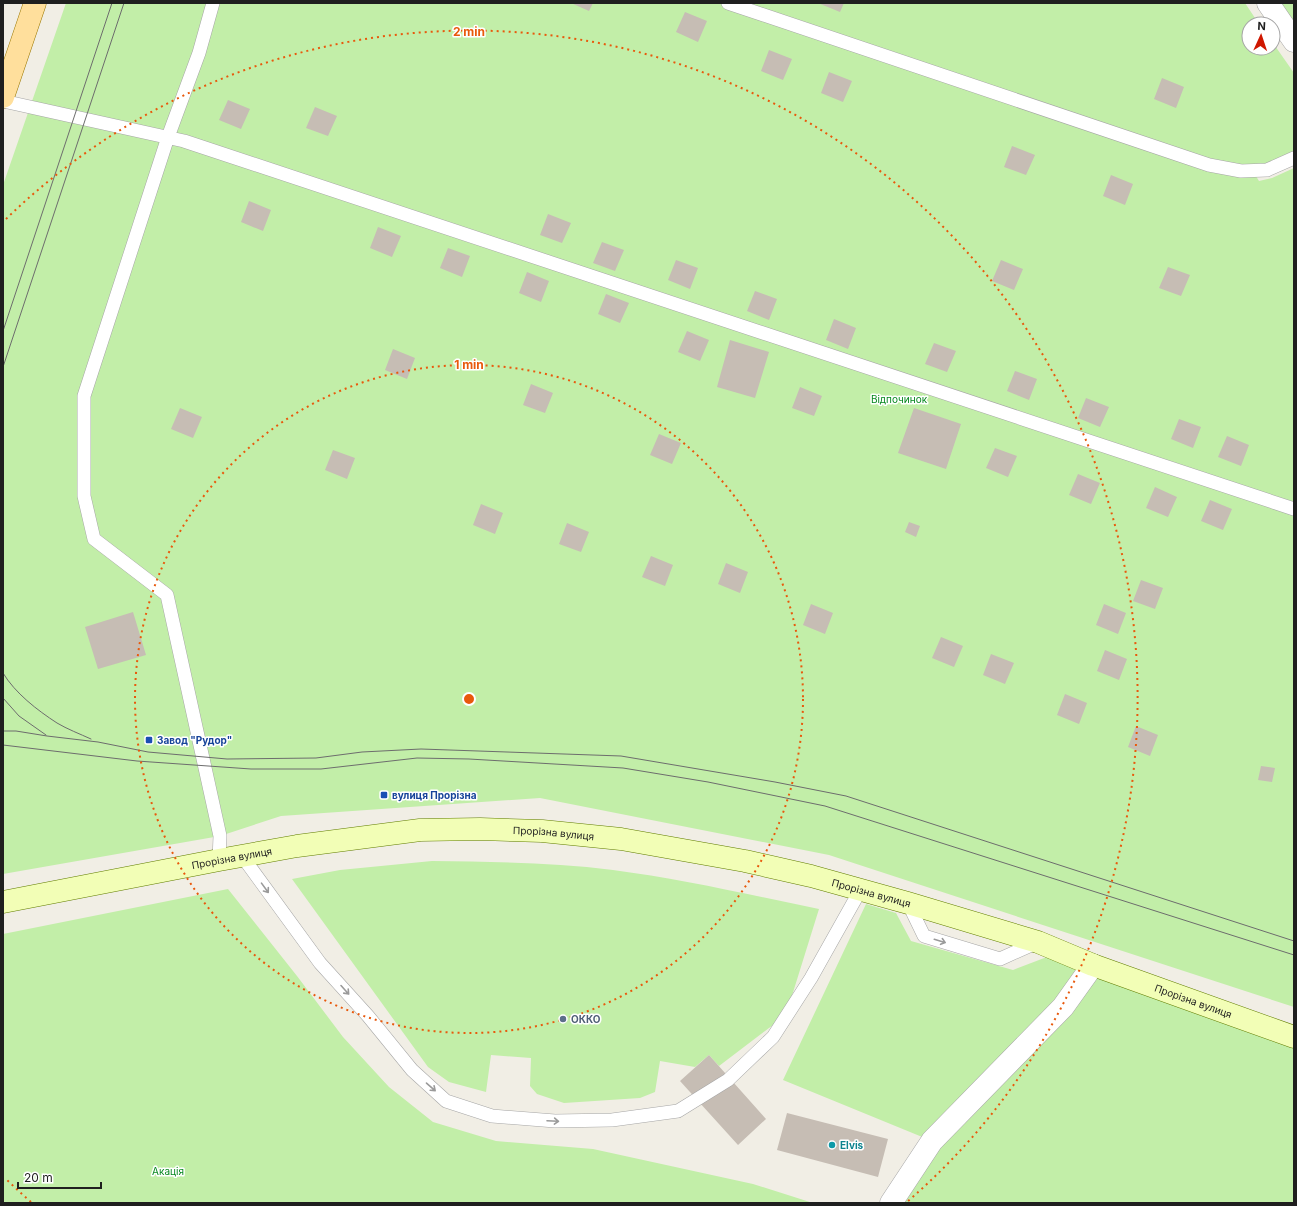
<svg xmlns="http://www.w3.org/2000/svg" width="1297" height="1206" viewBox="0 0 1297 1206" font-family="Inter,sans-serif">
  <rect width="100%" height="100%" fill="#f1eee5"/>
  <path fill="#c2eea8" d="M 66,3 L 1245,3 L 1259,24 L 1249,24 L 1249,48 L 1273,48 L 1273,43 L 1294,73 L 1294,151 L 1267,164 L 1249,165 L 1259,181 L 1272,178 L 1294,168 L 1294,1007 L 829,855 L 540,798 L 281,816 L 220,836 L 3,874 L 3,185 Z
    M 1281,3 L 1294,3 L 1294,23 Z
    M 432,861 C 493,862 553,862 613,870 C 682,879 751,895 819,909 L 790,1002 L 773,1025 L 719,1066 L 709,1055 L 695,1067 L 660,1061 L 655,1092 L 640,1098 L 564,1103 L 537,1094 L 530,1086 L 531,1058 L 491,1055 L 486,1092 L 449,1082 L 428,1067 L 292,879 L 340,870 Z
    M 228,889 L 297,976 L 343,1037 L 389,1087 L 433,1122 L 496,1141 L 593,1149 L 753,1184 L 813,1203 L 3,1203 L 3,934 Z
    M 866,904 L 896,913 L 911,941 L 1013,970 L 1060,952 L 1294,1037 L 1294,1203 L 891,1203 L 932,1141 L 783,1080 Z"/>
  <path fill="#c6bdb4" d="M 571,3 L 593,3 L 589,11 Z
    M 818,3 L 844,3 L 840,12 Z
    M 685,12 L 707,21 L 698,42 L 676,32 Z
    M 769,50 L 792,59 L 783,80 L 761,71 Z
    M 829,72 L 852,81 L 843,102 L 821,93 Z
    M 1162,78 L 1184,87 L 1176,108 L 1154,99 Z
    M 228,100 L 250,109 L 241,129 L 219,120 Z
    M 315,107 L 337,116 L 328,136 L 306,128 Z
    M 1012,146 L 1035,155 L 1026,175 L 1004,167 Z
    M 1111,175 L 1133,184 L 1125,205 L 1103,196 Z
    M 249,201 L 271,210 L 263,231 L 241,222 Z
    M 548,214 L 571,223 L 562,243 L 540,235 Z
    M 378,227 L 401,236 L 392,257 L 370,248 Z
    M 602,242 L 624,250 L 615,271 L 593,263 Z
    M 448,248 L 470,256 L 462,277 L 440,268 Z
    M 676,260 L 698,268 L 690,289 L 668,280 Z
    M 1001,260 L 1023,269 L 1014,290 L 992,281 Z
    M 1168,267 L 1190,275 L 1181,296 L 1159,288 Z
    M 527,272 L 549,281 L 541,302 L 519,293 Z
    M 755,291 L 777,299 L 769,320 L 747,311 Z
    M 606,294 L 629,303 L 620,323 L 598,314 Z
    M 834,319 L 856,328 L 848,349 L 826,340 Z
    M 687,331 L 709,340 L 700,361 L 678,352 Z
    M 730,340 L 769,352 L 755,398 L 717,387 Z
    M 934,343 L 956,351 L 947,372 L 925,364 Z
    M 393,349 L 415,358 L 407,379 L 385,370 Z
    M 1015,371 L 1037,379 L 1029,400 L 1007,391 Z
    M 531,384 L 553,393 L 545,413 L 523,405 Z
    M 800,387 L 822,396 L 814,416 L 792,408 Z
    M 1086,398 L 1109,407 L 1100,427 L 1078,418 Z
    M 180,408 L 202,417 L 193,438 L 171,429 Z
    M 914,408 L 961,424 L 946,469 L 898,453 Z
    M 1179,419 L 1201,427 L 1193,448 L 1171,439 Z
    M 659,434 L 681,443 L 672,464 L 650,455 Z
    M 1227,436 L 1249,445 L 1241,466 L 1218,457 Z
    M 995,448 L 1017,456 L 1008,477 L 986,468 Z
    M 333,450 L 355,458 L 347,479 L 325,470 Z
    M 1078,474 L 1100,483 L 1091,504 L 1069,495 Z
    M 1155,487 L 1177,497 L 1168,517 L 1146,508 Z
    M 1210,500 L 1232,509 L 1223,530 L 1201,521 Z
    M 481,504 L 503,513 L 495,534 L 473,525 Z
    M 909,522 L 920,526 L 916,537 L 905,532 Z
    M 567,523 L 589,532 L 581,552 L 559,544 Z
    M 651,556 L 673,565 L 665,586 L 642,577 Z
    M 726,563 L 748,572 L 740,593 L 718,584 Z
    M 1141,580 L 1163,588 L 1155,609 L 1133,601 Z
    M 811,604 L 833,613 L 825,634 L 803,625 Z
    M 1104,604 L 1126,613 L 1118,634 L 1096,625 Z
    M 133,612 L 146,655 L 98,669 L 85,627 Z
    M 941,637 L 963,646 L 954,667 L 932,658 Z
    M 1105,650 L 1127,659 L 1119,680 L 1097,671 Z
    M 991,654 L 1014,663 L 1005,684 L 983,675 Z
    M 1065,694 L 1087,703 L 1079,724 L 1057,715 Z
    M 1136,726 L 1158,735 L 1150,756 L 1128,747 Z
    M 1261,766 L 1275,768 L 1272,782 L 1258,780 Z
    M 709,1055 L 766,1119 L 738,1145 L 680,1081 Z
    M 787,1113 L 888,1139 L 878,1177 L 777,1150 Z"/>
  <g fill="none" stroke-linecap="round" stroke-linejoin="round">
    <defs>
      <path id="lane" d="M 213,3 L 199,53 L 168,137 L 84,396 L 84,496 L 94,539 L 167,595 L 220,836 L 219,860
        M 728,3 L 1209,165 L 1241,171 L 1267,170 L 1294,158
        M 3,101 L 184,141 L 1294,509
        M 242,856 L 320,963 L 368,1016 L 412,1070 L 446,1101 L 492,1116 L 555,1121 L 612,1120 L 678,1111 L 728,1080 L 773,1037 L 811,978 L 861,889
        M 908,903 L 924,936 L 1000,959 L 1038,942"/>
      <path id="street" d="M 1268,3 L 1294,41
        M 891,1203 L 932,1141 L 1063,1007 L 1093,965"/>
      <g id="secondary">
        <path id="s1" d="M 3,902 L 219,860 L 297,846 L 420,830 L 480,829 L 542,831 L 621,839 L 745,861 L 811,876 L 908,903 L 1038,942 L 1093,965 L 1294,1037"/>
      </g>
      <path id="primary" d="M 3,97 L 35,3"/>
    </defs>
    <use href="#lane" stroke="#a6a6a6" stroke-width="14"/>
    <use href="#street" stroke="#a6a6a6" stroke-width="23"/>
    <use href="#secondary" stroke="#617d00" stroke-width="23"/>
    <use href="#primary" stroke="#9b7800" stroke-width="23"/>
    <use href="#lane" stroke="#fff" stroke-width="13"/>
    <use href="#street" stroke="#fff" stroke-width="22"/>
    <use href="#secondary" stroke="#f2feb6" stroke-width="22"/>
    <use href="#primary" stroke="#ffdf9c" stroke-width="22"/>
    <path stroke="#6d6d6d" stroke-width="1" d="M 3,331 L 112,3
      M 3,367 L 124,3
      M 3,673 C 15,693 37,710 57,723 C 67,729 80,734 91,739
      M 3,698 L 19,716 L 46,735
      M 3,731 L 16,731 L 47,736 L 98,742 L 148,752 L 227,759 L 316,758 L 362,752 L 421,749 L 621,756 L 775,782 L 846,796 L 1294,941
      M 3,745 L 137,761 L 251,769 L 321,769 L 417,758 L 469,759 L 623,768 L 708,782 L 825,806 L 1294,955"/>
  </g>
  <defs><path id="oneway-shaft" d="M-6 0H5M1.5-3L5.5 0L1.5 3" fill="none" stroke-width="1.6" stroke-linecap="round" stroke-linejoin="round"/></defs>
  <g stroke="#9a9a9a">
    <use href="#oneway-shaft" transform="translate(265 888) rotate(54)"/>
    <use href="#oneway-shaft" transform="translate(940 941) rotate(17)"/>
    <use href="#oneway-shaft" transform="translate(345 990) rotate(48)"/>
    <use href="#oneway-shaft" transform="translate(431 1087) rotate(41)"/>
    <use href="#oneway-shaft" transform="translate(553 1121) rotate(3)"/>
  </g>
  <g fill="none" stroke="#e8590c" stroke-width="2" stroke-dasharray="2 4">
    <circle cx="469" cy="699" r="334"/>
    <path d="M31 1202A667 667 0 0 1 6 1179M6 219A667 667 0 1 1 907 1202"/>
  </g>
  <g fill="#1a4fb4" stroke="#fff" stroke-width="1.5">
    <rect x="145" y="736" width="8" height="8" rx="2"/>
    <rect x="380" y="791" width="8" height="8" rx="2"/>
  </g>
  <circle fill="#5c6f8a" stroke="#fff" stroke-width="1.5" cx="563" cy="1019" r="4"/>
  <circle fill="#0f9aa8" stroke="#fff" stroke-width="1.5" cx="832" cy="1145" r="4"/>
  <g text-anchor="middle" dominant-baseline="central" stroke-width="3" stroke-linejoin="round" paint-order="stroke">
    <g font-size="10" fill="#04871d" stroke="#fff">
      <text x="899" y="399">Відпочинок</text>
      <text x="168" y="1171">Акація</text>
    </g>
    <g font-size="10" font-weight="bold" fill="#164399" stroke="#fff" text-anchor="start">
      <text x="157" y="740">Завод "Рудор"</text>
      <text x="392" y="795">вулиця Прорізна</text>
    </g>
    <g font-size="10" fill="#1f1f1f" stroke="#fff">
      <text stroke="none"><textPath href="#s1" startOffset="557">Прорізна вулиця</textPath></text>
      <text stroke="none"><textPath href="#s1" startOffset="233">Прорізна вулиця</textPath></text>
      <text stroke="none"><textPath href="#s1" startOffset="881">Прорізна вулиця</textPath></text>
      <text stroke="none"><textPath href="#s1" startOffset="1221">Прорізна вулиця</textPath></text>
    </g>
    <g font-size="10" font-weight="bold" fill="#4e5e75" stroke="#fff" text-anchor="start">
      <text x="571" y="1019">ОККО</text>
    </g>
    <g font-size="10" font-weight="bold" fill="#0d838f" stroke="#fff" text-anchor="start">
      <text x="840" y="1145">Elvis</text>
    </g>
  </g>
  <circle cx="469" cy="699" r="6" fill="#e8590c" stroke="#fff" stroke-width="2"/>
  <g font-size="12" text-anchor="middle" font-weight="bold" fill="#e8590c" stroke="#fff" stroke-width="3" stroke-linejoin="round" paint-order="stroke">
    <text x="469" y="36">2 min</text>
    <text x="469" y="369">1 min</text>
  </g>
  <rect width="1297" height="1206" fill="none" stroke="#1f1f1f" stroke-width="8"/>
  <g transform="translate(1261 36) rotate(3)"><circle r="19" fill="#ffffff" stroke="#a5a5a5"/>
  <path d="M0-3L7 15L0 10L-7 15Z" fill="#cf1700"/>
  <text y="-6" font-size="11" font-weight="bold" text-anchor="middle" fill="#1f1f1f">N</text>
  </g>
  <path d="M18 1182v6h83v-6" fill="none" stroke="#1f1f1f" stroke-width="2"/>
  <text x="24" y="1182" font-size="12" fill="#1f1f1f" stroke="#ffffff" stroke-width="3" paint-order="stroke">20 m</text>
</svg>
